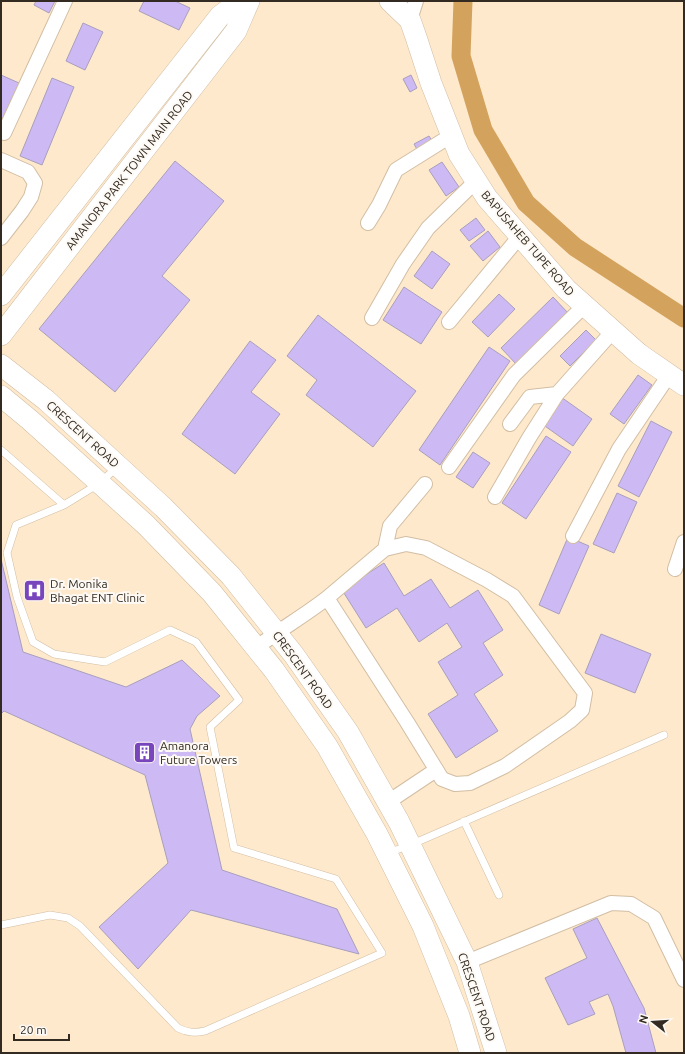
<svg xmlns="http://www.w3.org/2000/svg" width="685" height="1054" viewBox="0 0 685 1054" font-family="Ubuntu,sans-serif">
  <rect width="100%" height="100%" fill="#fee9cd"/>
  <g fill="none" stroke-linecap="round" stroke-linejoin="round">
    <path stroke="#d3a35d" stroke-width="19" d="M 463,1 L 461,56 L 483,130 L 526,203 L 575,247 L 684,318"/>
  </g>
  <path fill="#cdbaf5" stroke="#a89fbc" d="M 36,1 L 55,1 L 49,13 L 34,5 Z
    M 144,1 L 175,1 L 190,8 L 179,30 L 139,11 Z
    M 83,23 L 103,32 L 85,70 L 66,61 Z
    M 1,75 L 19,83 L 1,122 Z
    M 411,75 L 417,88 L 410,92 L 403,79 Z
    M 52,78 L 74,87 L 42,165 L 20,156 Z
    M 429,136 L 434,144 L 419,153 L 414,144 Z
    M 175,161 L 224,201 L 162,276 L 190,300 L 115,392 L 39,329 Z
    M 442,162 L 459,187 L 446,196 L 429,170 Z
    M 476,218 L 485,230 L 469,241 L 460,230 Z
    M 488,231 L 500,247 L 483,261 L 470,246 Z
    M 432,251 L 450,264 L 432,289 L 414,276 Z
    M 404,287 L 442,312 L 421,344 L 383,320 Z
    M 499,294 L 515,309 L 488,337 L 472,322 Z
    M 553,297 L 569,314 L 517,365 L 501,348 Z
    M 318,315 L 416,391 L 373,447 L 306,395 L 317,380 L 287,356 Z
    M 586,330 L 596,340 L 570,366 L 560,356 Z
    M 250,341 L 276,360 L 251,392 L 280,414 L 235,474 L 182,434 Z
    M 489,347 L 510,361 L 440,465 L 419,450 Z
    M 638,375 L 652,385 L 624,424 L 610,414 Z
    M 561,397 L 592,419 L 573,446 L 542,424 Z
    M 651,421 L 672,432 L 639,497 L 618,486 Z
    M 546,436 L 571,452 L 526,519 L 502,503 Z
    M 473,452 L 490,463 L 473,488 L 456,477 Z
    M 617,493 L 637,502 L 614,553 L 593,544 Z
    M 568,537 L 589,546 L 559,614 L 539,605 Z
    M 1,559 L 23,652 L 126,687 L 182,660 L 220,696 L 197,716 L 190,729 L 222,870 L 337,909 L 359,954 L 191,910 L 138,969 L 99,927 L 168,863 L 145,775 L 4,711 L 1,714 Z
    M 384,563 L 404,596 L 431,579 L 450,608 L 478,590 L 503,630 L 483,643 L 503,675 L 474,694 L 498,731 L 456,758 L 428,714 L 458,695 L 438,662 L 462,647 L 447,623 L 419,642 L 397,608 L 366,628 L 342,590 Z
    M 601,634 L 651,654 L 635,693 L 585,673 Z
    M 597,918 L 644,1008 L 656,1053 L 626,1053 L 613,1006 L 608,994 L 589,1002 L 595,1014 L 568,1025 L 545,978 L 587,958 L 573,929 Z"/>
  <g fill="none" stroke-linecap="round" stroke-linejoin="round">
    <defs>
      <path id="lane" d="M 1,450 L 64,505
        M 464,821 L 499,895
        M 388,853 L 410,845 L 664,735
        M 1,925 L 50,915 L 68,918 L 80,926 L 178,1028 C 188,1033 195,1033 205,1031 L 382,953 L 336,879 L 234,848 L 210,727 L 239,700 L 196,642 L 170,630 L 105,662 L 54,654 L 33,642 L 17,597 L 7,553 L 16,525 L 64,505 L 100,483 L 117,467"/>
      <path id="street" d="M 410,20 L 416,1
        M 4,133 L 65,1
        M 1,160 L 28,172 L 35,183 L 31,197 L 22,211 L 1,238
        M 368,223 L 379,205 L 396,170 L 452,135
        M 372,318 L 403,264 L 428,228 L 476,181
        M 449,322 L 520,236
        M 510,424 L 530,397 L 557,394
        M 449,467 L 514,375 L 584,306
        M 495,497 L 529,438 L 557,394 L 613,331
        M 573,536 L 619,449 L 669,375
        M 385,549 L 390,526 L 425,484
        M 675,569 L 684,542
        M 256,648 C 279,630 304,616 327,598 L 407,722 L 442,779 L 455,784 L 470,783 L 505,766 L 570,721 L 582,710 L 585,693 L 513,596 L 487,580 L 426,548 L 406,544 L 385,549 L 327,598
        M 388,802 L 436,770
        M 467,962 L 611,903 L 631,904 L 654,918 L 684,980"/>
      <path id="secondary" d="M 390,1 L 410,20 L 416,37 L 431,83 L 459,154 L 487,198 L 566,289 L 639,354 L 684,385
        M 1,295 L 220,16 L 240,1
        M 1,335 L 236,31 L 249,1
        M 1,365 L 46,400 L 163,507 L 231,576 L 294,655 L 348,732 L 399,822 L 467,962 L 496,1053
        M 1,396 L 30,420 L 146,525 L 212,593 L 274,670 L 327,746 L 377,834 L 423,926 L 459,1016 L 470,1053"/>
    </defs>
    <use href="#lane" stroke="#d2bea3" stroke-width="8"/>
    <use href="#street" stroke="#d2bea3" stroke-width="16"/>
    <use href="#secondary" stroke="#d2bea3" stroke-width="22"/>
    <use href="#lane" stroke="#fff" stroke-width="7"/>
    <use href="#street" stroke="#fff" stroke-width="14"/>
    <use href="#secondary" stroke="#fff" stroke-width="21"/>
  </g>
  <defs>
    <symbol id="hospital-square" viewBox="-11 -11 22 22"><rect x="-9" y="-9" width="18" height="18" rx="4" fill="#7845bc" stroke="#fdf9f4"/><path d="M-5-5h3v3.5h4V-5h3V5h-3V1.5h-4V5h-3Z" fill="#fff"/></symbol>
    <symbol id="building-square" viewBox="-11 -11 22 22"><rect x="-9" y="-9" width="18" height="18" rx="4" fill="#7845bc" stroke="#fdf9f4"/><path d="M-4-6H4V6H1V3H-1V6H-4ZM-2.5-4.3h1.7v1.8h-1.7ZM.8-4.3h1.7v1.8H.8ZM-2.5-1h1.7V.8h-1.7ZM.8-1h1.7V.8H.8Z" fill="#fff"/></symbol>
  </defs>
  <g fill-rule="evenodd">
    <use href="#hospital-square" x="22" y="578" width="25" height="25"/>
    <use href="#building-square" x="132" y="740" width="25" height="25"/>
  </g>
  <g text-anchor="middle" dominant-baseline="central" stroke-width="4" stroke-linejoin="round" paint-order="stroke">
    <g font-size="12" fill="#332b21" stroke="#fdf9f4">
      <text transform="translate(129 170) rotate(-52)">AMANORA PARK TOWN MAIN ROAD</text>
      <text transform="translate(528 243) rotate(49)">BAPUSAHEB TUPE ROAD</text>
      <text transform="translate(83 434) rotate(42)">CRESCENT ROAD</text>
      <text transform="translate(303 670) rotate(54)">CRESCENT ROAD</text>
      <text transform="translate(477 997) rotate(71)">CRESCENT ROAD</text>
    </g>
    <g font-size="12" fill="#332b21" stroke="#fdf9f4" text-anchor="start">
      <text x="50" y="583">Dr. Monika<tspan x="50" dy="14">Bhagat ENT Clinic</tspan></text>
      <text x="160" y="745">Amanora<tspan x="160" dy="14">Future Towers</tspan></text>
    </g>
  </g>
  <rect width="685" height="1054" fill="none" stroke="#332b21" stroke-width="4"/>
  <g transform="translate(653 1022) rotate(287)" stroke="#fdf9f4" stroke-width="3" paint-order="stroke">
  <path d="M0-3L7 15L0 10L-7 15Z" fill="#332b21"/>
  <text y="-6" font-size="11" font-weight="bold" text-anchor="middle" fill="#332b21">N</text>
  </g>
  <path d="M14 1034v6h55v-6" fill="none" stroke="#332b21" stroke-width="2"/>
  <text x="20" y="1034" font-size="12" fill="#332b21" stroke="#fdf9f4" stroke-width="3" paint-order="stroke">20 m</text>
</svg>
